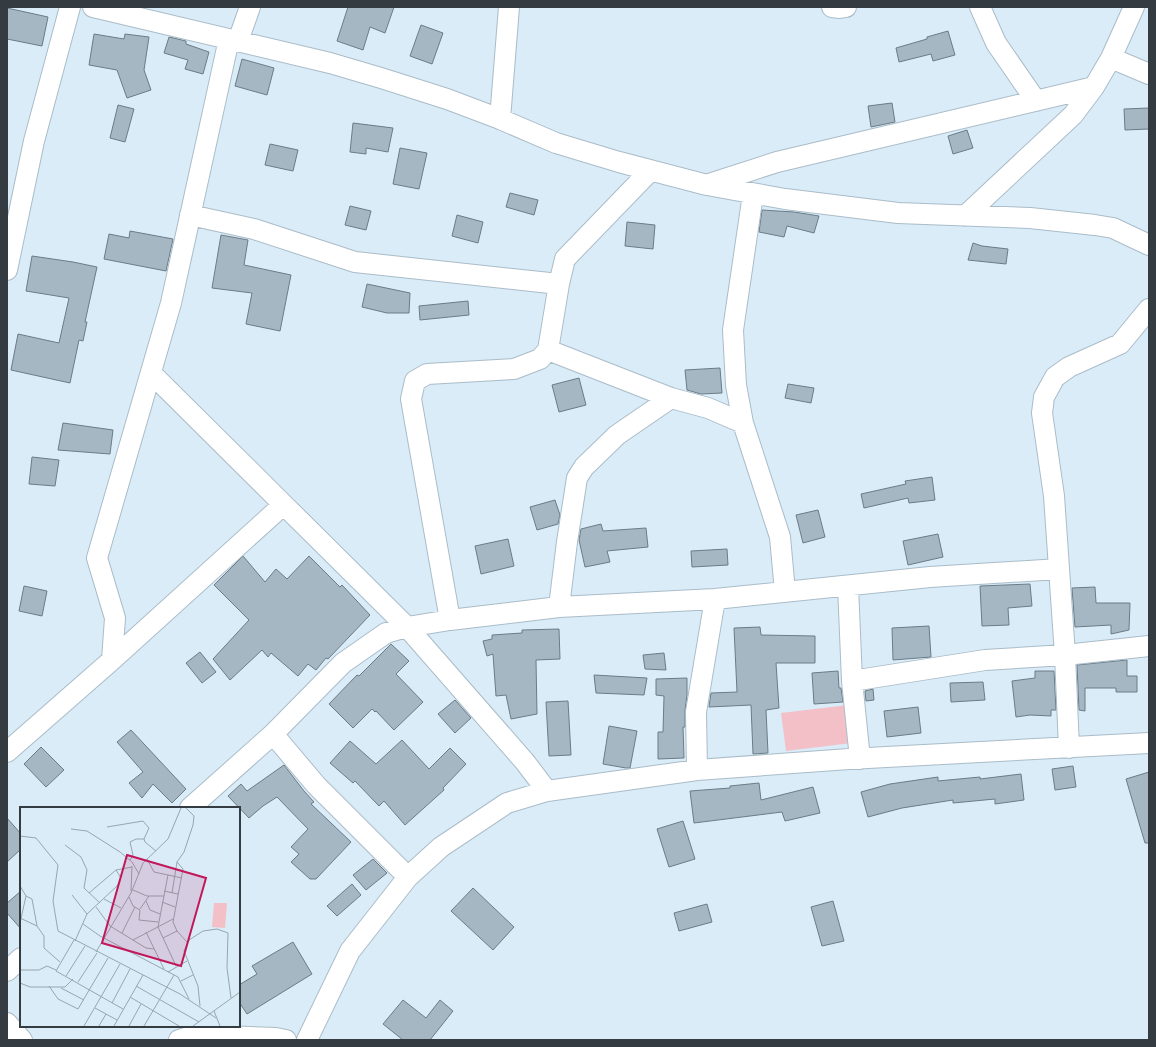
<svg xmlns="http://www.w3.org/2000/svg" width="1156" height="1047" viewBox="0 0 1156 1047" font-family="'Nunito Sans',sans-serif">
  <rect width="100%" height="100%" fill="#d9ecf8"/>
  <path fill="#f3c0c8" d="M 848,705 L 852,743 L 786,751 L 781,713 Z"/>
  <path fill="#a5b7c3" stroke="#6b7c87" d="M 348,7 L 394,7 L 385,33 L 370,27 L 363,50 L 337,41 Z
    M 7,8 L 48,17 L 42,46 L 7,39 Z
    M 421,25 L 443,33 L 432,64 L 410,56 Z
    M 948,31 L 955,55 L 933,61 L 931,54 L 899,62 L 896,48 L 927,39 L 927,37 Z
    M 94,34 L 124,39 L 125,34 L 149,37 L 144,70 L 151,90 L 127,98 L 117,70 L 89,65 Z
    M 169,37 L 186,41 L 186,44 L 209,52 L 203,74 L 185,69 L 188,60 L 164,53 Z
    M 242,59 L 274,68 L 267,95 L 235,86 Z
    M 892,103 L 895,122 L 871,127 L 868,106 Z
    M 118,105 L 134,109 L 125,142 L 110,138 Z
    M 1149,108 L 1149,129 L 1125,130 L 1124,109 Z
    M 353,123 L 393,128 L 388,152 L 366,148 L 366,154 L 350,152 Z
    M 967,130 L 973,148 L 953,154 L 948,136 Z
    M 270,144 L 298,150 L 293,171 L 265,165 Z
    M 400,148 L 427,153 L 419,189 L 393,184 Z
    M 510,193 L 538,200 L 534,215 L 506,207 Z
    M 350,206 L 371,211 L 366,230 L 345,225 Z
    M 762,210 L 794,212 L 819,216 L 814,233 L 787,226 L 784,237 L 759,232 Z
    M 457,215 L 483,222 L 478,243 L 452,236 Z
    M 627,222 L 655,225 L 653,249 L 625,246 Z
    M 130,231 L 173,239 L 166,271 L 104,259 L 109,234 L 129,238 Z
    M 221,235 L 248,240 L 244,265 L 291,275 L 280,331 L 246,324 L 252,293 L 212,288 Z
    M 973,243 L 982,246 L 1008,249 L 1006,264 L 968,260 Z
    M 32,256 L 73,262 L 97,267 L 85,322 L 87,322 L 83,341 L 79,340 L 70,383 L 11,370 L 18,334 L 59,343 L 69,298 L 26,291 Z
    M 367,284 L 410,293 L 409,313 L 387,313 L 362,307 Z
    M 468,301 L 469,315 L 420,320 L 419,306 Z
    M 720,368 L 722,393 L 701,394 L 687,390 L 685,370 Z
    M 579,378 L 586,405 L 559,412 L 552,385 Z
    M 788,384 L 814,388 L 811,403 L 785,398 Z
    M 63,423 L 113,430 L 110,454 L 58,450 Z
    M 32,457 L 59,460 L 55,486 L 29,484 Z
    M 932,477 L 935,500 L 909,503 L 908,498 L 864,508 L 861,494 L 906,484 L 905,481 Z
    M 555,500 L 560,515 L 558,524 L 537,530 L 530,507 Z
    M 818,510 L 825,537 L 803,543 L 796,515 Z
    M 601,524 L 603,531 L 646,528 L 648,547 L 607,551 L 610,562 L 585,567 L 579,540 L 581,529 Z
    M 938,534 L 943,557 L 908,565 L 903,541 Z
    M 508,539 L 514,566 L 481,574 L 475,546 Z
    M 727,549 L 728,565 L 692,567 L 691,551 Z
    M 243,556 L 265,582 L 276,569 L 287,579 L 309,556 L 340,587 L 342,585 L 370,615 L 328,659 L 326,658 L 316,670 L 308,664 L 298,676 L 271,653 L 268,657 L 262,650 L 230,680 L 213,659 L 249,620 L 214,585 Z
    M 1030,584 L 1032,606 L 1008,608 L 1009,625 L 982,626 L 980,586 Z
    M 24,586 L 47,591 L 42,616 L 19,611 Z
    M 1095,587 L 1096,603 L 1130,603 L 1129,630 L 1111,634 L 1111,625 L 1075,627 L 1072,588 Z
    M 929,626 L 931,657 L 893,660 L 892,628 Z
    M 760,627 L 761,635 L 815,636 L 815,663 L 776,663 L 779,708 L 766,710 L 768,753 L 753,754 L 751,705 L 709,707 L 711,693 L 737,692 L 734,628 Z
    M 559,629 L 560,659 L 536,660 L 537,714 L 511,719 L 506,695 L 496,696 L 493,654 L 487,656 L 483,641 L 492,639 L 492,635 L 522,633 L 522,630 Z
    M 391,644 L 409,661 L 396,674 L 423,702 L 394,730 L 376,711 L 375,712 L 372,709 L 353,728 L 329,704 L 357,675 L 359,676 Z
    M 200,652 L 216,672 L 202,683 L 186,663 Z
    M 664,653 L 666,670 L 645,669 L 643,655 Z
    M 1127,660 L 1127,676 L 1137,676 L 1137,692 L 1116,692 L 1116,688 L 1085,688 L 1085,711 L 1079,710 L 1077,665 Z
    M 838,671 L 839,688 L 841,688 L 843,702 L 814,704 L 812,673 Z
    M 1035,671 L 1054,671 L 1056,710 L 1051,710 L 1051,716 L 1030,715 L 1016,717 L 1012,681 L 1035,678 Z
    M 594,675 L 647,678 L 644,695 L 596,693 Z
    M 687,678 L 687,695 L 685,710 L 685,727 L 683,727 L 684,758 L 658,759 L 658,732 L 663,732 L 664,696 L 656,695 L 656,679 Z
    M 983,682 L 985,700 L 951,702 L 950,683 Z
    M 873,689 L 874,700 L 866,701 L 865,691 Z
    M 455,700 L 471,718 L 455,733 L 438,714 Z
    M 568,701 L 571,755 L 549,756 L 546,702 Z
    M 918,707 L 921,733 L 887,737 L 884,711 Z
    M 609,726 L 637,731 L 630,768 L 626,768 L 603,764 Z
    M 131,730 L 186,789 L 172,803 L 153,784 L 142,798 L 129,783 L 143,772 L 117,742 Z
    M 402,740 L 429,769 L 450,748 L 466,764 L 443,788 L 444,790 L 405,825 L 384,801 L 379,806 L 355,781 L 353,783 L 330,763 L 350,741 L 376,764 Z
    M 41,747 L 64,770 L 46,787 L 24,764 Z
    M 284,765 L 304,791 L 314,802 L 311,804 L 351,842 L 316,879 L 310,879 L 291,862 L 299,854 L 291,847 L 308,829 L 277,797 L 263,806 L 249,818 L 228,796 L 241,784 L 247,791 Z
    M 1073,766 L 1076,787 L 1055,790 L 1052,769 Z
    M 1149,772 L 1149,843 L 1145,843 L 1126,779 Z
    M 1021,774 L 1024,800 L 995,804 L 995,799 L 953,803 L 953,800 L 902,808 L 868,817 L 861,792 L 890,784 L 938,777 L 938,781 L 980,777 L 980,779 Z
    M 759,783 L 761,800 L 813,787 L 820,813 L 785,821 L 782,812 L 694,823 L 690,791 L 730,788 L 730,786 Z
    M 7,818 L 21,834 L 21,849 L 7,862 Z
    M 683,821 L 695,859 L 669,867 L 657,829 Z
    M 373,859 L 387,873 L 366,890 L 353,875 Z
    M 352,884 L 361,895 L 337,916 L 327,906 Z
    M 473,888 L 514,927 L 493,950 L 451,911 Z
    M 21,891 L 21,929 L 7,913 L 7,903 Z
    M 833,901 L 844,941 L 822,946 L 811,907 Z
    M 707,904 L 712,922 L 679,931 L 674,913 Z
    M 293,942 L 312,974 L 247,1014 L 239,1002 L 239,985 L 257,974 L 252,966 Z
    M 403,1000 L 426,1018 L 440,1000 L 453,1011 L 430,1040 L 403,1040 L 383,1024 Z"/>
  <g fill="none" stroke-linecap="round" stroke-linejoin="round">
    <defs>
      <path id="street" d="M 93,7 L 330,63 L 381,78 L 447,99 L 500,119 L 556,143 L 619,162 L 707,185 L 785,199 L 898,213 L 1030,218 L 1095,225 L 1113,228 L 1149,245
        M 832,7 L 840,8 L 846,7
        M 980,7 L 996,43 L 1036,101
        M 238,41 L 250,7
        M 1111,58 L 1149,74
        M 500,119 L 509,7
        M 709,184 L 777,162 L 1094,87
        M 753,194 L 733,330 L 736,385 L 743,423 L 780,537 L 785,592
        M 190,215 L 254,229 L 355,262 L 559,284
        M 965,216 L 1073,115 L 1094,87 L 1111,58 L 1134,7
        M 7,270 L 34,141 L 70,7
        M 548,350 L 671,398 L 708,408 L 743,423
        M 151,373 L 407,627 L 525,762 L 547,791
        M 848,586 L 852,681 L 860,759
        M 559,607 L 567,542 L 577,478 L 584,467 L 617,435 L 671,398
        M 450,620 L 411,399 L 415,381 L 427,374 L 514,369 L 540,359 L 548,350 L 559,284 L 565,259 L 650,171
        M 112,660 L 115,618 L 97,558 L 171,303 L 229,39
        M 852,681 L 985,660 L 1065,655 L 1149,646
        M 273,734 L 316,785 L 408,877
        M 1069,748 L 1065,655 L 1054,496 L 1042,413 L 1044,397 L 1055,377 L 1069,367 L 1120,344 L 1149,309
        M 7,752 L 112,660 L 283,505
        M 697,770 L 696,712 L 715,599
        M 190,808 L 273,734 L 343,663 L 386,633 L 407,627 L 450,620 L 559,607 L 715,599 L 930,577 L 1059,569
        M 7,971 L 21,958
        M 7,1023 L 22,1040
        M 179,1040 L 195,1035 L 276,1038 L 286,1040
        M 307,1040 L 350,951 L 408,877 L 441,847 L 507,803 L 547,791 L 697,770 L 849,759 L 1149,743"/>
    </defs>
    <use href="#street" stroke="#aabcc8" stroke-width="22"/>
    <use href="#street" stroke="#fff" stroke-width="20"/>
  </g>
  <g transform="translate(20 807)">
    <rect width="220" height="220" fill="#d9ecf8"/>
    <path d="M 194,96 L 207,96 L 205,121 L 192,120 Z" fill="#f3c0c8"/>
    <path fill="none" stroke="#97a6af" stroke-width="1" d="M 87,20 L 123,14 L 129,21 L 124,32 L 125,35 L 136,44M 51,22 L 67,24 L 100,45 L 112,55 L 119,67M 0,29 L 16,31 L 38,58 L 33,94 L 38,124 L 160,187 L 196,211M 45,38 L 61,50 L 67,63 L 64,81 L 80,96M 127,52 L 134,65 L 162,71M 110,53 L 113,48 L 110,35 L 116,32 L 124,32M 157,55 L 163,62 L 153,115 L 157,124 L 167,135M 148,68 L 138,120 L 156,159M 0,79 L 6,89 L 0,116M 113,83 L 127,89 L 144,89M 111,84 L 112,59M 144,84 L 158,87M 69,86 L 96,63 L 112,60M 152,86 L 157,55 L 164,45 L 173,18 L 174,9 L 166,1M 52,88 L 67,107M 6,89 L 12,92 L 17,119M 109,90 L 113,99 L 120,103 L 119,113 L 138,115M 84,92 L 101,101M 126,94 L 130,103 L 140,107M 142,95 L 155,100M 76,100 L 90,119M 120,102 L 129,89M 0,111 L 17,119 L 24,129 L 24,141 L 40,155M 63,117 L 80,129 L 158,170 L 169,192M 90,119 L 126,141 L 134,142M 126,125 L 144,162M 102,126 L 115,100M 143,131 L 157,124M 54,133 L 36,164 L 103,202M 113,133 L 153,112M 55,134 L 67,107 L 97,79 L 101,71 L 96,63M 76,145 L 111,86 L 123,56 L 148,32 L 161,1M 0,163 L 19,163 L 27,159 L 36,163M 148,165 L 167,154M 46,169 L 65,139M 161,174 L 173,168M 58,175 L 77,146M 0,176 L 10,180 L 45,180 L 53,172M 29,179 L 38,192 L 58,202 L 88,151M 116,179 L 179,215M 41,181 L 64,193M 110,190 L 159,219M 92,196 L 110,162M 180,199 L 178,179 L 164,144 L 169,133 L 183,124 L 197,122 L 208,126 L 207,161 L 211,191M 75,201 L 97,213M 194,204 L 200,219M 64,219 L 100,157M 79,219 L 86,207M 94,219 L 123,168M 109,219 L 121,197M 124,219 L 154,168M 173,219 L 220,185"/>
    <path fill="#c2185b" fill-opacity="0.15" stroke="#c2185b" stroke-width="2" d="M 107,48 L 186,71 L 161,159 L 82,136 Z"/>
    <rect width="220" height="220" fill="none" stroke="#353c41" stroke-width="2"/>
  </g>
  <rect width="1156" height="1047" fill="none" stroke="#353c41" stroke-width="16"/>
</svg>
